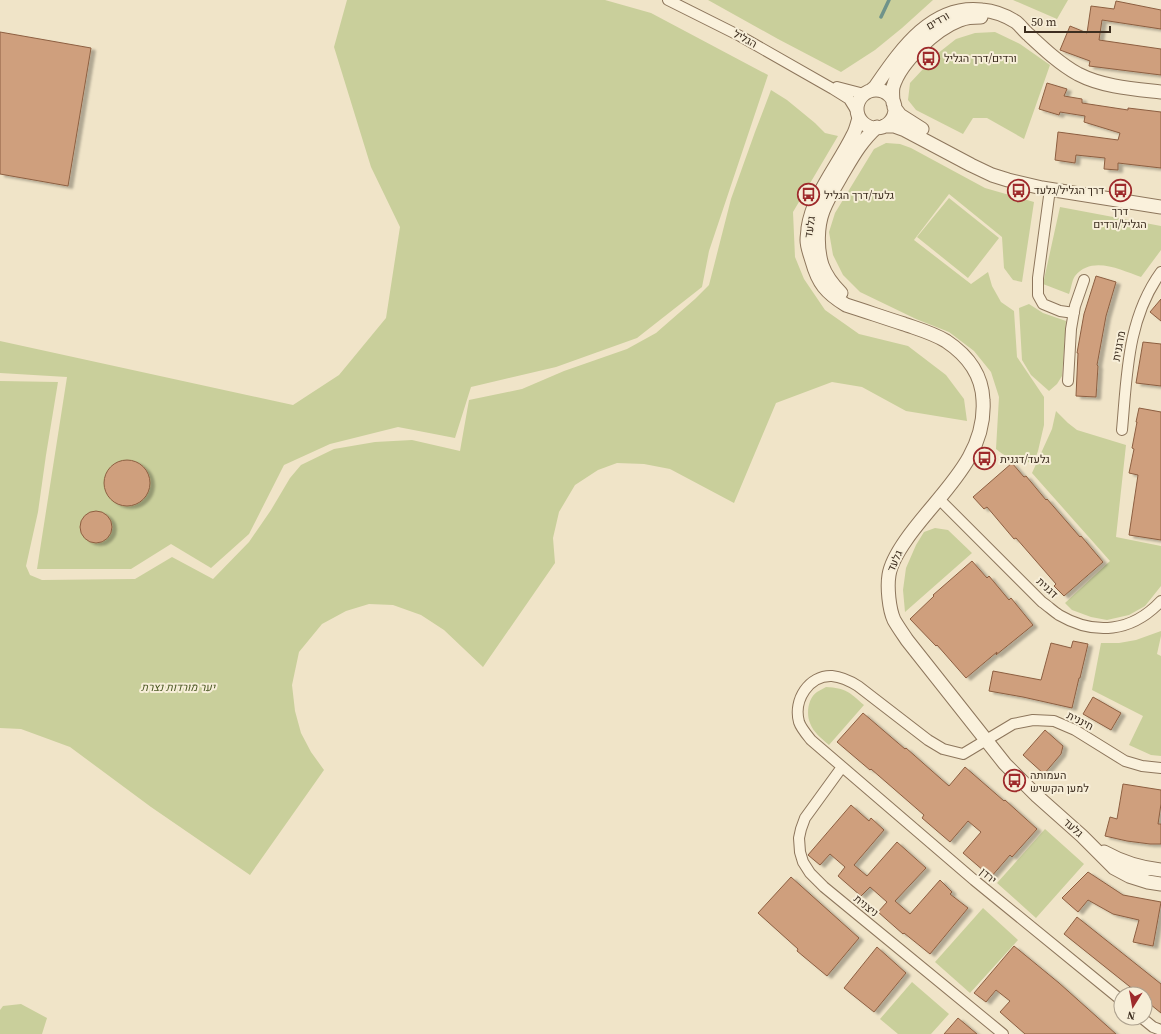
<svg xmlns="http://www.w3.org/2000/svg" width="1161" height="1034" viewBox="0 0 1161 1034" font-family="'Source Serif 4',Heebo,serif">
  <defs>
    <filter id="shadow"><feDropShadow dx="4.5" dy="2.5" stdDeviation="1" flood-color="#0004"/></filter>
  </defs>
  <rect width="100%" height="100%" fill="#f0e4c8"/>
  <path fill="#c9cf9b" d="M 347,0 L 605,0 L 651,13 L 768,75 L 709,251 L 702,287 L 637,338 L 556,367 L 471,387 L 455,438 L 398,427 L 330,444 L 284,465 L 249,534 L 211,568 L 171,544 L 131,569 L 37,569 L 67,377 L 0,373 L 0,341 L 293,405 L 339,375 L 386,318 L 400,227 L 371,167 L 334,47 Z
    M 708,0 L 933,0 L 902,28 L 875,50 L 841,72 L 778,39 Z
    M 1013,0 L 1068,0 L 1057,19 Z
    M 995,32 L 1020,44 L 1050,65 L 1024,139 L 987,118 L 973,118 L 963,134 L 916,110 L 908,100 L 910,83 L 937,54 L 956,39 L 975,33 Z
    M 771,90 L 787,100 L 815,123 L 825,133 L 838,136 L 793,212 L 795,257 L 804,279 L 825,310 L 859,334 L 908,346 L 946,375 L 964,399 L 967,421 L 906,411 L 862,387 L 832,382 L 776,403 L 734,503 L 670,469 L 644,464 L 617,463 L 598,470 L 575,485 L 559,512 L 553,538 L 555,563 L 483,667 L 444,630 L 421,615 L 393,605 L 369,604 L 346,611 L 322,624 L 299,652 L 292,685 L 295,711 L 301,733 L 311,752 L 324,770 L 250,875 L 151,807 L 70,747 L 21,729 L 0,728 L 0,381 L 58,382 L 46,455 L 38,512 L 26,566 L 30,575 L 42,580 L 135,579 L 172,557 L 213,579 L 249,542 L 271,510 L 290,478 L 301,465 L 334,449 L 375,442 L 412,440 L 460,451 L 469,400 L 522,389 L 564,371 L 627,349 L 656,333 L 695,299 L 709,285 L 731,199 L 755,132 Z
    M 886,143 L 900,144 L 911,148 L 985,188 L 1034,202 L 1022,282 L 1013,280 L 1004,268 L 1002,237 L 949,194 L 914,240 L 971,284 L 988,272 L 992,286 L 1001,302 L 1014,311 L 1017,357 L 1044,397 L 1044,425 L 1038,451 L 1034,462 C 1019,463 1007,458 996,449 L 999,397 L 991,372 L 974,351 L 949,332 L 916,319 L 860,292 L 843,275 L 833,255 L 829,232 L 835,213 L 874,149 Z
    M 949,198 L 999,238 L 968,278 L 917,237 Z
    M 1060,207 L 1161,226 L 1161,250 L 1141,277 C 1121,270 1092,255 1075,276 C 1072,280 1071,289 1069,294 L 1043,284 Z
    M 1029,304 L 1043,313 L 1066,321 L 1062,376 L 1057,384 L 1049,391 L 1031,375 L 1022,360 L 1019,308 Z
    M 1056,411 L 1068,423 L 1077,430 L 1126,445 L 1116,537 L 1161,546 L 1161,586 L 1145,606 L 1129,615 L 1107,620 L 1091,617 L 1072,610 L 1065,603 L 1110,561 L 1032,473 L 1052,429 Z
    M 935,528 L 948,530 L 972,553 L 905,612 L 903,590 L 906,568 L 916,545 L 924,532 Z
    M 1161,631 L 1161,636 L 1157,654 L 1161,656 L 1161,756 L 1151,755 L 1129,745 L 1143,716 L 1092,690 L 1101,643 L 1119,643 L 1136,640 Z
    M 826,687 C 846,688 849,692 864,705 L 829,745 C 822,739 813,732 810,723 C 806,714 808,698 817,692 C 820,690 823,689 826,687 Z
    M 1045,829 L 1084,864 L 1036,918 L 997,883 Z
    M 983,908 L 1018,940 L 970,993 L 935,962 Z
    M 912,982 L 949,1014 L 931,1034 L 898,1034 L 880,1019 Z
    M 21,1004 L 47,1018 L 42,1034 L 0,1034 L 0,1010 L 3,1006 Z"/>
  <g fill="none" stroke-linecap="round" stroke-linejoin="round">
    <path stroke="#6f938a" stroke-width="3.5" d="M 881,17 L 889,0"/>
  </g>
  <path fill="#cf9f7d" stroke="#8d5f41" filter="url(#shadow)" d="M 1116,1 L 1161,10 L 1161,29 L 1102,20 L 1099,40 L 1161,49 L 1161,75 L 1089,66 L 1090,61 L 1060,50 L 1070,26 L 1087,33 L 1091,6 L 1114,9 Z
    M 0,32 L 91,48 L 68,186 L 0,174 Z
    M 1047,83 L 1067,89 L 1064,96 L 1082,99 L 1082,103 L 1128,110 L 1128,108 L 1161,112 L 1161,168 L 1118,163 L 1118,170 L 1104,169 L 1105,158 L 1076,155 L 1075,163 L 1055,160 L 1058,132 L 1118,140 L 1120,133 L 1084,122 L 1085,116 L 1060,112 L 1059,115 L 1039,109 Z
    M 1096,276 L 1116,282 L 1106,316 L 1097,365 L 1098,366 L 1096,397 L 1076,396 L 1078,353 L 1077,353 L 1084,314 Z
    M 1161,299 L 1161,321 L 1150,312 Z
    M 1143,342 L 1161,344 L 1161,386 L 1136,383 Z
    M 1139,408 L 1161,412 L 1161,540 L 1129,535 L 1138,475 L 1129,473 L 1134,449 L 1132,448 L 1137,422 L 1136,422 Z
    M104 483a23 23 0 1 1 46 0a23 23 0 1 1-46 0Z
    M 1012,463 L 1024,477 L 1026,476 L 1046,500 L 1047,499 L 1080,537 L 1081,536 L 1103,562 L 1064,596 L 1054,586 L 1056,584 L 1016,538 L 1014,539 L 987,507 L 984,509 L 973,497 Z
    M80 527a16 16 0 1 1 32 0a16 16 0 1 1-32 0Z
    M 972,561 L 987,578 L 989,576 L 1009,600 L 1011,598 L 1033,625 L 996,655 L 997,652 L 966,678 L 937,645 L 936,646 L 910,619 L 934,596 L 933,595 Z
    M 1073,641 L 1088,644 L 1080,678 L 1079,678 L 1072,708 L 1023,697 L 989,691 L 993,671 L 1041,680 L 1051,643 L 1071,648 Z
    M 1093,697 L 1121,713 L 1111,730 L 1083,714 Z
    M 863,713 L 905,749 L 906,748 L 949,786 L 965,767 L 1004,801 L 1005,800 L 1037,829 L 1012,857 L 1010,855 L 991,877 L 963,853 L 981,832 L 968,821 L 950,842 L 922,818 L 924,815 L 871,769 L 870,770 L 837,742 Z
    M 1045,730 L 1063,746 L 1061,754 L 1044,774 L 1023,755 Z
    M 1123,784 L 1161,790 L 1161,804 L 1158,824 L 1161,824 L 1161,844 L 1150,844 L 1127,841 L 1105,836 L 1110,817 L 1117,819 Z
    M 851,805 L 869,821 L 871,818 L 884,830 L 854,865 L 867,876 L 897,842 L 926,868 L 895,901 L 910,914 L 940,880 L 952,892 L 950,894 L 968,908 L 930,954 L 904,933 L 903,934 L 878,912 L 887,902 L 870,887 L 861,896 L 838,876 L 845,867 L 830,854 L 820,865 L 808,855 Z
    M 1088,872 L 1123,895 L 1161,902 L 1153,946 L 1133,942 L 1139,920 L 1113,914 L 1088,900 L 1078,912 L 1062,898 Z
    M 791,877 L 859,938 L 827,976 L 797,951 L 798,949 L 758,913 Z
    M 1077,917 L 1161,984 L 1161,1013 L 1145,1000 L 1145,994 L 1139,994 L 1064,934 Z
    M 1014,946 L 1059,983 L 1116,1034 L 1025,1034 L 1000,1012 L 1010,1001 L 996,990 L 986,1002 L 974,993 Z
    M 877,947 L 906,973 L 874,1012 L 844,988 Z
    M 958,1018 L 977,1034 L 944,1034 Z"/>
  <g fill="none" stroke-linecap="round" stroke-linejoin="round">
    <defs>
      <path id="minor" d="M 668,0 L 740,36 L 833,89 L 849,99 L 857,112
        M 837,87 L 864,94
        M 1050,189 L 1038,278 L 1038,295 L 1043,304 L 1060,311 L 1074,313
        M 1068,381 L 1071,329 L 1075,306 L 1084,280
        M 1122,430 C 1127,375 1127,319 1161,272
        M 939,499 L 1042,602 C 1048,606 1053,611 1059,615 C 1095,636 1132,632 1161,601
        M 842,767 L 805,818 L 801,829 L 799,838 L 800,852 L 803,862 L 810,873 L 824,887 L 1003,1034
        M 1121,1000 L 974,880 L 811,740 C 807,735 801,728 799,722 C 793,700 809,675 832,676 C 842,677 850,681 858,686 L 928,740 L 943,749 L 963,754 L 1013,724 L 1033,720 L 1054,721 L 1075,730 L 1125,761 L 1142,766 L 1161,768
        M 1142,1018 L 1153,1027 L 1161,1030"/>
      <path id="tertiary" d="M857 109a19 19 0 1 1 38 0a19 19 0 1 1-38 0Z
        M 870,91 L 875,87 C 900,51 931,4 982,10 C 994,11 1005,15 1016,22 C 1020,25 1024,31 1029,35 C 1044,49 1060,64 1078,74 C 1103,87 1134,89 1161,92
        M 893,103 C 893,98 892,92 893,87 C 900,62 936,29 960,20 C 967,17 974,17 981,17
        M 894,107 L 900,115 L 922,129
        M 859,118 C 857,124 856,130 853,135 C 838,166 813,194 808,228 C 808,232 807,236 807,240 C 807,247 810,254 812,261 C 818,283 826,293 846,305 C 865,311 885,318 904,324 C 918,329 933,333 946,341 C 967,355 982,374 983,400 C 987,459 937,495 906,540 C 899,550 891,562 889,575 C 887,587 889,609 894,620 C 898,627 903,634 907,640 L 1005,764 L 1037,796 L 1082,836 L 1114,868 L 1129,876 L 1148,882 L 1161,884
        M 884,126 L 894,126 L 905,130 L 971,165 L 992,175 L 1008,180 L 1042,188 L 1161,207
        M 841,293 C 833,285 826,276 822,265 C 817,249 817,227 823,211 C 828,198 836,185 843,173 C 853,156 862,140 877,127
        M 1104,852 C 1122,862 1141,868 1161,870"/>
    </defs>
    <use href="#minor" stroke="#8d765c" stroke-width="12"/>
    <use href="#tertiary" stroke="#8d765c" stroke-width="15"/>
    <use href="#minor" stroke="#faf1dc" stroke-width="10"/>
    <use href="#tertiary" stroke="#faf1dc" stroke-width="13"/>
  </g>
  <defs>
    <symbol id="bus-ring" viewBox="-11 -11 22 22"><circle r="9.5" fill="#f7eed8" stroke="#9e2a2b" stroke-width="1.5"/><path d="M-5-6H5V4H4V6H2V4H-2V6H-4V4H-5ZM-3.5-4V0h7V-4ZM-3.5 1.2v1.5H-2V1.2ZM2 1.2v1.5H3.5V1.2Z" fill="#9e2a2b"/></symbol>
  </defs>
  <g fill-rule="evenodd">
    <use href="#bus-ring" x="916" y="46" width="25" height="25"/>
    <use href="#bus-ring" x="1006" y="178" width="25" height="25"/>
    <use href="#bus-ring" x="1108" y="178" width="25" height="25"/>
    <use href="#bus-ring" x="796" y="182" width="25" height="25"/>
    <use href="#bus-ring" x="972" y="446" width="25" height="25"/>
    <use href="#bus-ring" x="1002" y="768" width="25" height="25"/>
  </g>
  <g text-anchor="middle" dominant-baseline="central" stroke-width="4" stroke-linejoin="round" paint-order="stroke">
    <g font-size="11" fill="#3d2e20" stroke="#f7eed8">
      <text transform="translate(938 21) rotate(-30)">ורדים</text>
      <text transform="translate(745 39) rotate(28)">הגליל</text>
      <text transform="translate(810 227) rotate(-81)">גלעד</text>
      <text transform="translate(1119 346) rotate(-79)">מרגנית</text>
      <text transform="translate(895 561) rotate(-66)">גלעד</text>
      <text transform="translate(1047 588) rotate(43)">דגנית</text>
      <text transform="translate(1080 721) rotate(27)">חיננית</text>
      <text transform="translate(1073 828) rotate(42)">גלעד</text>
      <text transform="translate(988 876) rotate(40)">ירדן</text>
      <text transform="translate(866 906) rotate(39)">ניצנית</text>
    </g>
    <g font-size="11" fill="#3d2e20" stroke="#f7eed8" text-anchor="start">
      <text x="944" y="58">ורדים/דרך הגליל</text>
      <text x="1034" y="190">דרך הגליל/גלעד</text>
      <text x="824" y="195">גלעד/דרך הגליל</text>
      <text x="1120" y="211" text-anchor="middle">דרך<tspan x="1120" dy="13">הגליל/ורדים</tspan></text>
      <text x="1000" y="459">גלעד/דגנית</text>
      <text x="1030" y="775">העמותה<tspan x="1030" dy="13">למען הקשיש</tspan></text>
    </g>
    <g font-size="11" font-style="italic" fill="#4d5a26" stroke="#f7eed8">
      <text x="178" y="687">יער מורדות נצרת</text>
    </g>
  </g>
  <g transform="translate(1133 1006) rotate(191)"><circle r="19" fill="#f7eed8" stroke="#ada18e"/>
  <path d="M0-3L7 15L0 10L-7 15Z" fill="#9e2a2b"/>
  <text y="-6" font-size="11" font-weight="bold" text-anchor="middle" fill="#3d2e20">N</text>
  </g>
  <path d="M1025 26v6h85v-6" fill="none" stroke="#3d2e20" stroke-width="2"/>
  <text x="1031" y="26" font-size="12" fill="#3d2e20" stroke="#f7eed8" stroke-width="3" paint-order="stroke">50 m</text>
</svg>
